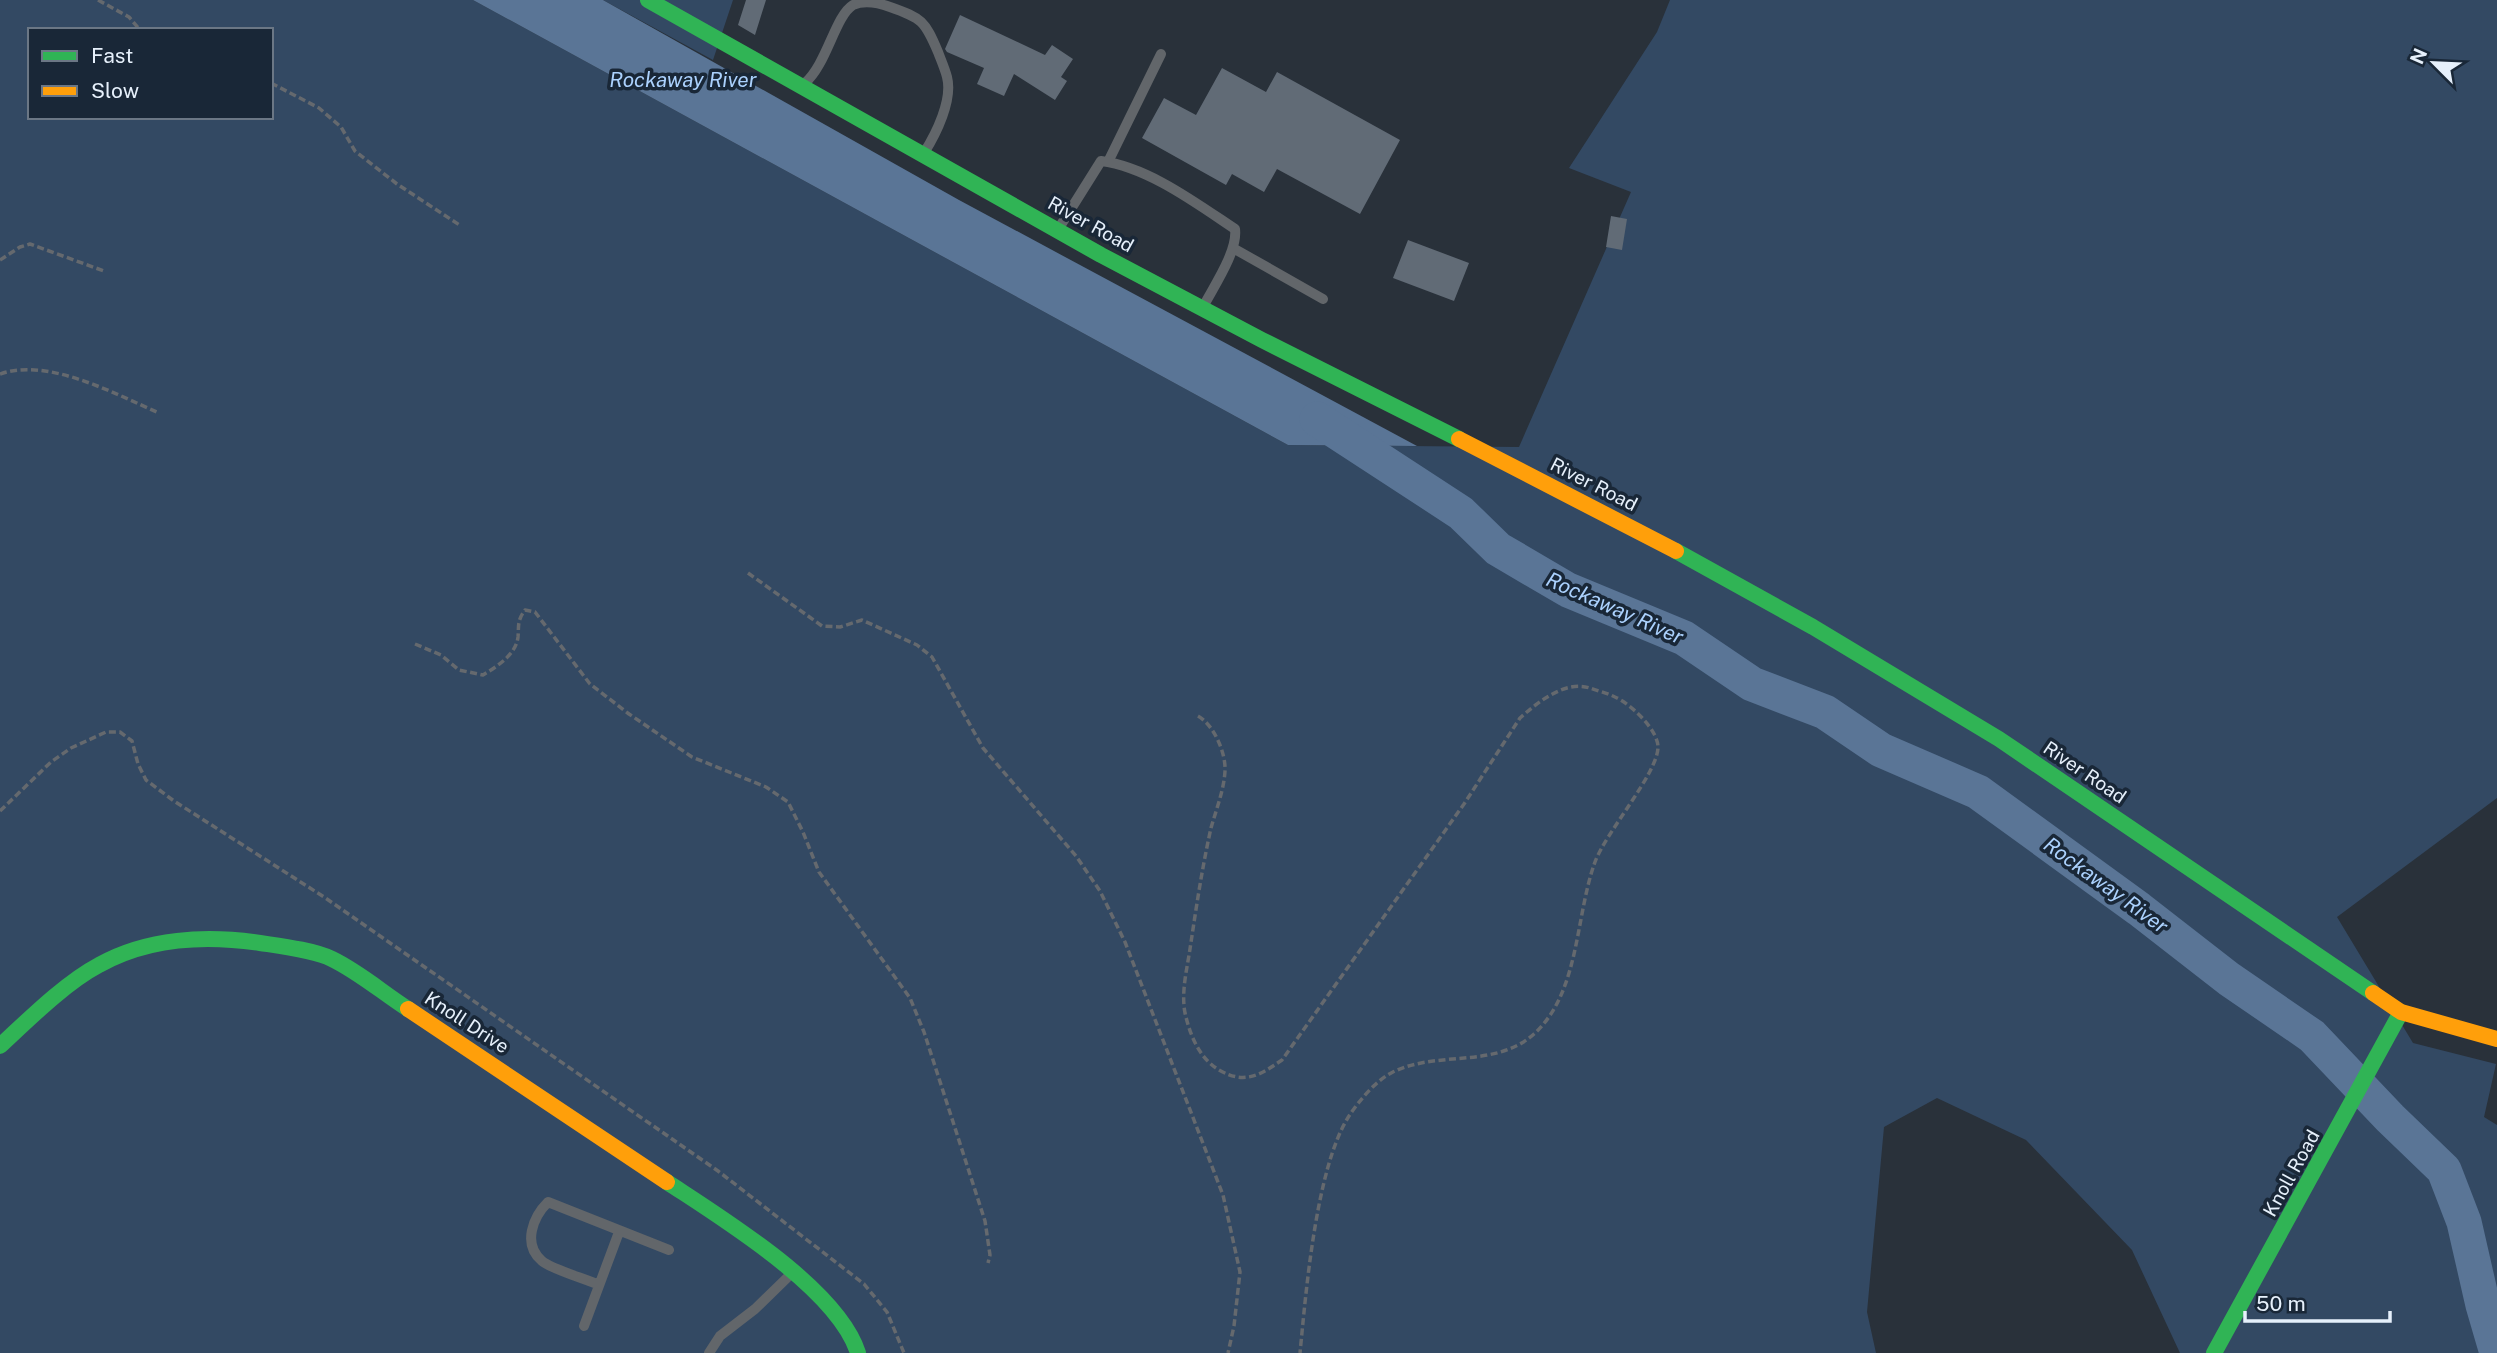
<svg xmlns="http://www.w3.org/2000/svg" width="2497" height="1353" viewBox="0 0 2497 1353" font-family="'Public Sans',sans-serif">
  <rect width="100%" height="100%" fill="#29313a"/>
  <path fill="#334963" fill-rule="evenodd" d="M 0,0 L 473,0 L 1288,445 L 1519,447 L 1631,192 L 1569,168 L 1657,32 L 1670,0 L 2497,0 L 2497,798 L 2337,917 L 2413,1043 L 2496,1064 L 2484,1117 L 2497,1125 L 2497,1353 L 2180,1353 L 2132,1250 L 2026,1140 L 1937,1098 L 1884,1127 L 1867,1312 L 1876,1353 L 0,1353 ZM 30,30 L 271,30 L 271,117 L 30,117 Z
    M 603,0 L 733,0 L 713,60 Z"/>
  <path fill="#5a7596" d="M 473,0 L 603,0 L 959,200 L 1417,446 L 1288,445 Z"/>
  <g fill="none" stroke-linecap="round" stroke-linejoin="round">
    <path stroke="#5a7596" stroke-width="35" d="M 1317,419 L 1461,513 L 1498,549 L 1568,590 L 1684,638 L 1752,684 L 1825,712 L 1881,750 L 1978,792 L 2139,909 L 2229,979 L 2312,1036 L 2390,1118 L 2444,1170 L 2464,1222 L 2483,1305 L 2497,1353"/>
  </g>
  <path fill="#616b76" d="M 746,0 L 766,0 L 755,35 L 738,25 Z
    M 960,15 L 1045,55 L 1052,45 L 1073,59 L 1061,77 L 1067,81 L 1055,100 L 1014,74 L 1004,96 L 977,84 L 984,68 L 947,52 L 945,49 Z
    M 1222,68 L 1266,92 L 1277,72 L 1400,140 L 1360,214 L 1277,169 L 1264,192 L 1232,174 L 1226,185 L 1142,138 L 1164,98 L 1196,115 Z
    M 1611,216 L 1627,219 L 1622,250 L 1606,247 Z
    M 1408,240 L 1469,263 L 1454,301 L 1393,278 Z"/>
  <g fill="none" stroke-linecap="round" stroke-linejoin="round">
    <path stroke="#65696e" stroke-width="3.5" stroke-dasharray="7 3.5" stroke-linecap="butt" d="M 98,0 L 129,17 L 140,30
      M 271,83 L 319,108 L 341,127 L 355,151 L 397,184 L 461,226
      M 0,260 L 20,247 L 30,244 L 104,271
      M 0,374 C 48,357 115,394 159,413
      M 748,573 L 822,626 L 840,627 L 862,620 L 917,645 L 932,657 L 983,748 L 1076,856 L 1100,891 L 1125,942 L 1223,1195 L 1240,1272 L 1234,1326 L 1228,1353
      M 415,644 L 441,655 L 459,670 L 483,675 C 496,667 516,655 518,637 C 519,625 517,621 525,610 L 535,612 L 590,684 L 629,714 L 692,757 L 766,787 L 788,802 L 803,832 L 819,872 L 910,998 L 924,1032 L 985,1221 L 990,1255 L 988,1263
      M 1198,716 C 1214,725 1226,753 1225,771 C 1224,790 1216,810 1211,828 C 1202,868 1196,909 1190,949 C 1187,969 1181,992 1185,1013 C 1190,1035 1199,1058 1219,1070 C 1245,1085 1260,1075 1282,1060 L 1464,804 L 1520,718 C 1538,702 1565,680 1590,688 C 1598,691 1607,693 1615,697 C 1631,704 1658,730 1658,747 C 1658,773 1606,832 1595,862 C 1575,917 1580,992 1534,1034 C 1495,1069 1438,1050 1393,1072 C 1376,1080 1359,1101 1349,1116 C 1316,1167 1306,1292 1300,1353
      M 0,811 L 51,762 L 71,748 L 106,732 L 120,732 L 132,741 L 138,764 L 146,780 L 174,801 L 324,897 L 718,1171 L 864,1284 L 887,1312 L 904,1353"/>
    <path stroke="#62666a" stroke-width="10" d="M 805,83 C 827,64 835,16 853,5 C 864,0 879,3 890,7 C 922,18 925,21 938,52 C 941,60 945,69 947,77 C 953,100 936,134 924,153
      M 1108,162 L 1161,54
      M 1059,228 L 1101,161 C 1148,167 1196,203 1235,229 C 1238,251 1214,286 1203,307
      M 1233,248 L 1323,299
      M 599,1285 C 586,1279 551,1269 542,1261 C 522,1244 533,1217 548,1202 L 669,1250
      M 584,1326 L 619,1232
      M 709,1353 L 720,1336 L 755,1309 L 791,1274"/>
    <path stroke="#30b455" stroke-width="16" d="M 648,0 L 1101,255 L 1262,340 L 1459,439
      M 1676,551 L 1813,627 L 1999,739 L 2373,993
      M 0,1046 C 28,1020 65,983 99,965 C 147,938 206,935 260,943 C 280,946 314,950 332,959 C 359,972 383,993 408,1009
      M 667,1182 C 723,1219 838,1289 858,1353
      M 2214,1353 L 2401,1012"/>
    <path stroke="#ff9f0a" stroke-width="16" d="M 1459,439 L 1676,551
      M 2373,993 L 2401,1012 L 2497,1039
      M 408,1009 L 667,1182"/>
  </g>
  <g text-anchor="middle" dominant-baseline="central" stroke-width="7" stroke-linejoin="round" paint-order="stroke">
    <g font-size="19" fill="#e6f0fb" stroke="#192737">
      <text transform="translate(1091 224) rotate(29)">River Road</text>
      <text transform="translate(1594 484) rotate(27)">River Road</text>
      <text transform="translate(2085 772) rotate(34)">River Road</text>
      <text transform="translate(467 1022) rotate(33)">Knoll Drive</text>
      <text transform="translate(2291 1173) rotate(-61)">Knoll Road</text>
    </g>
    <g font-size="21" font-style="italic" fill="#abd1fd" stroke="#192737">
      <text x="683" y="79">Rockaway River</text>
      <text transform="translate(1615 608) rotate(24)">Rockaway River</text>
      <text transform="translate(2106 885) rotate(36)">Rockaway River</text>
    </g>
  </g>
  <rect x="28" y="28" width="245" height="91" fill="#192737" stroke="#6b7785" stroke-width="2"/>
  <rect x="42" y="51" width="35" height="10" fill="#30b455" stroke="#6b7785" stroke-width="2"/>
  <text x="91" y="63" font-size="21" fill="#e6f0fb">Fast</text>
  <rect x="42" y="86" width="35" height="10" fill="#ff9f0a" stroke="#6b7785" stroke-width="2"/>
  <text x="91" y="98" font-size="21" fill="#e6f0fb">Slow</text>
  <g transform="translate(2434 63) rotate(294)" stroke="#192737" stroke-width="5" paint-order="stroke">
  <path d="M0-5L12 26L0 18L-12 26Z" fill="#e6f0fb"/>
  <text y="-10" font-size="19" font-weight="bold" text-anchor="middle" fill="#e6f0fb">N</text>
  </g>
  <path d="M2245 1311v10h145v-10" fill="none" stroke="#e6f0fb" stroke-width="3.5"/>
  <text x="2256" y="1311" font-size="21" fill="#e6f0fb" stroke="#192737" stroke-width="5" paint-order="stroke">50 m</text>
</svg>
